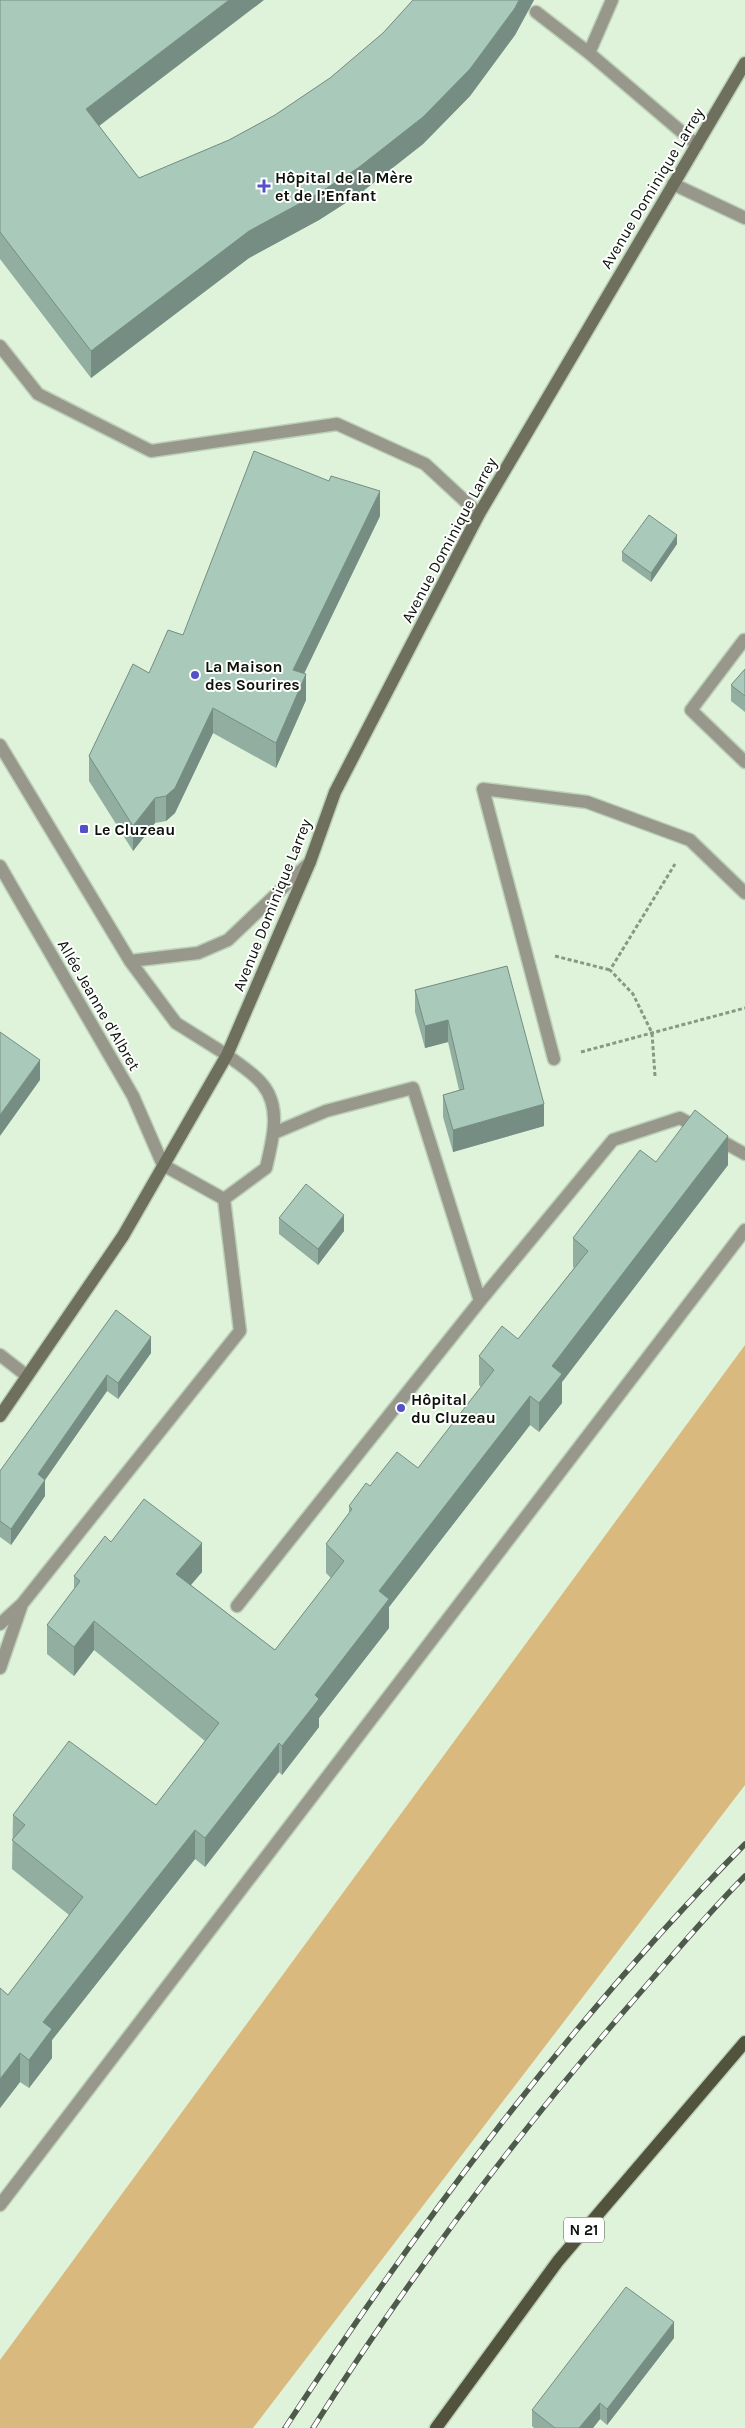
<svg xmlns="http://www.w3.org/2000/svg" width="745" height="2428" viewBox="0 0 745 2428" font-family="Karla,sans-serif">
  <rect width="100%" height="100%" fill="#def3d9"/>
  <path fill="#d9b97d" d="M 745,1345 L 745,1785 L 253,2428 L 0,2428 L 0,2360 Z"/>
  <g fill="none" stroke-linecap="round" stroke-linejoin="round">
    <defs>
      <path id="lane" d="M 612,0 L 589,53 L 697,145
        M 536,12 L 589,53
        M 0,346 L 38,394 L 151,451 L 337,424 L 425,464 L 479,514
        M 744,640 L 691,710 L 745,762
        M 554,1059 L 483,789 L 587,802 L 690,840 L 745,893
        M 274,1133 L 326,1111 L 413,1088 L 480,1301
        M 163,1165 L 224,1199 L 266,1168 C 272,1141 282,1109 263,1085 C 254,1073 238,1064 227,1055
        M 0,1355 L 27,1376
        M 237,1606 L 480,1301 L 613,1140 L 680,1118 L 745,1154
        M 0,1624 L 22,1604 L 240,1331 L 224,1199
        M 0,1668 L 21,1607
        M 0,2205 L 745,1230"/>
      <path id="street" d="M 673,184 L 745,218
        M 0,745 L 130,961 L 176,1023 L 227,1055
        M 0,866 L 133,1096 L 163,1165
        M 130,961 L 198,953 L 228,940 L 310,862"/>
      <path id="secondary" d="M 0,1416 L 123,1236 L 227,1055 L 310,862 L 335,792 L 479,514 L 745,63"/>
      <path id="primary" d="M 436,2428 L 558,2261 L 745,2042"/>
    </defs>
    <use href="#lane" stroke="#bccfb8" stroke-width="15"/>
    <use href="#street" stroke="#bccfb8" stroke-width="15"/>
    <use href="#secondary" stroke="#bccfb8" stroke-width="15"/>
    <use href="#primary" stroke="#bccfb8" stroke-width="15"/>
    <path stroke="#899885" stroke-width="3" stroke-dasharray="4 2.5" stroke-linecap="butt" d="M 555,956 L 610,970
      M 581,1052 L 745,1008
      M 655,1076 L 652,1033 L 633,994 L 610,970 L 675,864"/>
    <use href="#lane" stroke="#97988b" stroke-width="12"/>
    <use href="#street" stroke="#97988b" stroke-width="12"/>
    <use href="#secondary" stroke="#6e705d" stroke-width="12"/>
    <use href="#primary" stroke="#52533d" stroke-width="12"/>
    <defs>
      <path id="rail" d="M 285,2428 C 421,2221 570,2021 745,1844
        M 313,2428 C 410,2275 520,2130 639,1994 C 674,1954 708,1913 745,1876"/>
    </defs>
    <use href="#rail" stroke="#4e5a4c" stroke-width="5.5"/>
    <use href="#rail" stroke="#fff" stroke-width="4" stroke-dasharray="11" stroke-linecap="butt"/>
  </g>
  <path fill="#91aea1" d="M 0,0 L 99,126 L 139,178 L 229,140 L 275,115 L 330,78 L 383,33 L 413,0 L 534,0 L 515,35 L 470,96 L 423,144 L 358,195 L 319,220 L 249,258 L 91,378 L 0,259 Z
    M 380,516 L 304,674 L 306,700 L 276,768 L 213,733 L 175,813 L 166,821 L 155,823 L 133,851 L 89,781 L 89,756 L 149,673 L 183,635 Z
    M 677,544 L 651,582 L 622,561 L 622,552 Z
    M 745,669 L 745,712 L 731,701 L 731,685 Z
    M 507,966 L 544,1126 L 453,1152 L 443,1117 L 443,1095 L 459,1090 L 448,1042 L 425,1048 L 415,1012 L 415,990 Z
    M 656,1162 L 728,1165 L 562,1382 L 562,1403 L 539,1432 L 530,1425 L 389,1607 L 389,1628 L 319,1718 L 319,1727 L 282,1775 L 279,1772 L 205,1867 L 195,1859 L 52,2040 L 52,2058 L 29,2088 L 20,2082 L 0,2108 L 0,1988 L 8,1995 L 69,1915 L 12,1869 L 13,1815 L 156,1805 L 205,1741 L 94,1650 L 74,1676 L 47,1654 L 47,1625 L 74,1590 L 74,1576 L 111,1542 L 202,1572 L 191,1585 L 275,1650 L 331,1578 L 326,1573 L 326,1544 L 349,1513 L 349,1506 L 370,1486 L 418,1468 L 481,1387 L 479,1385 L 479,1356 L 518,1339 L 574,1268 L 573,1267 L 573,1238 Z
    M 279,1218 L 344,1231 L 318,1265 L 279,1234 Z
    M 116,1310 L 151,1353 L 118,1399 L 107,1391 L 45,1480 L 45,1496 L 11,1545 L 0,1537 L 0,1471 Z
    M 674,2338 L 607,2425 L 600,2419 L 593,2428 L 534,2428 L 532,2426 L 532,2410 Z"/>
  <path fill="#768d83" d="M 229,0 L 264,0 L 86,136 L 86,109 Z
    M 519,0 L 534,0 L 515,35 L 470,96 L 423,144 L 358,195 L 319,220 L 249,258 L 91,378 L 91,351 Z
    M 380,491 L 380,516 L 293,696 L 293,670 Z
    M 677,535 L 677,544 L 651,582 L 651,573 Z
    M 306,674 L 306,700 L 276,768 L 276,743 Z
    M 213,708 L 213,733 L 175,813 L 166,821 L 166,796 Z
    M 155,798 L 155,823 L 133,851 L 133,826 Z
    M 448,1020 L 448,1042 L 425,1048 L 425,1026 Z
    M 40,1060 L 40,1080 L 0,1136 L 0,1115 Z
    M 544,1104 L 544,1126 L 453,1152 L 453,1130 Z
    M 728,1136 L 728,1165 L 562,1382 L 562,1403 L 539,1432 L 539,1403 L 552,1366 Z
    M 344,1215 L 344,1231 L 318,1265 L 318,1249 Z
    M 151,1337 L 151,1353 L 118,1399 L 118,1383 Z
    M 107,1375 L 107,1391 L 38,1490 L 38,1474 Z
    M 530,1396 L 530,1425 L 389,1607 L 389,1628 L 319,1718 L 319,1727 L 282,1775 L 282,1746 L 315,1695 L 379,1591 Z
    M 45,1480 L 45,1496 L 11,1545 L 11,1529 Z
    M 202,1543 L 202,1572 L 176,1602 L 176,1574 Z
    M 94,1621 L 94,1650 L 74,1676 L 74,1647 Z
    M 279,1743 L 279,1772 L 205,1867 L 205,1838 Z
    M 195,1830 L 195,1859 L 52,2040 L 52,2058 L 29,2088 L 29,2060 L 43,2022 Z
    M 20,2053 L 20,2082 L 0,2108 L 0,2079 Z
    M 674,2322 L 674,2338 L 607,2425 L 607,2409 Z
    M 600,2403 L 600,2419 L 593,2428 L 579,2428 Z"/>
  <path fill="#a9cabb" stroke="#768d83" d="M 0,0 L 229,0 L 86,109 L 139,178 L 229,140 L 275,115 L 330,78 L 383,33 L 413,0 L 519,0 L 515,8 L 470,69 L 423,117 L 358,168 L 319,193 L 249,231 L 91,351 L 0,232 Z
    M 254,451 L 329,481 L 331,476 L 380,491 L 293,670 L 306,674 L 276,743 L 213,708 L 175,788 L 166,796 L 155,798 L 133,826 L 89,756 L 133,664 L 149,673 L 168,630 L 183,635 Z
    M 649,515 L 677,535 L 651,573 L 622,552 Z
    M 745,669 L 745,696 L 731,685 Z
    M 507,966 L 544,1104 L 453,1130 L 443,1095 L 464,1089 L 448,1020 L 425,1026 L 415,990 Z
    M 0,1032 L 40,1060 L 0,1115 Z
    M 695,1110 L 728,1136 L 552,1366 L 562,1374 L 539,1403 L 530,1396 L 379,1591 L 389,1599 L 315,1695 L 319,1699 L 282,1746 L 279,1743 L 205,1838 L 195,1830 L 43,2022 L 52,2029 L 29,2060 L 20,2053 L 0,2079 L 0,1988 L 8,1995 L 83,1897 L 12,1840 L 25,1825 L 13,1815 L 69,1741 L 156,1805 L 219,1723 L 94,1621 L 74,1647 L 47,1625 L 80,1581 L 74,1576 L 105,1536 L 111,1542 L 144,1499 L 202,1543 L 176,1574 L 275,1650 L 344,1561 L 326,1544 L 352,1509 L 349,1506 L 366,1483 L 370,1486 L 397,1452 L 418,1468 L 494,1370 L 479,1356 L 502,1326 L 518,1339 L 588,1251 L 573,1238 L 640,1150 L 656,1162 Z
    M 306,1184 L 344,1215 L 318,1249 L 279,1218 Z
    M 116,1310 L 151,1337 L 118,1383 L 107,1375 L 38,1474 L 45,1480 L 11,1529 L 0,1521 L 0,1471 Z
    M 626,2287 L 674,2322 L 607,2409 L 600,2403 L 579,2428 L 555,2428 L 532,2410 Z"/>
  <g fill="#5451c8" stroke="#fff" stroke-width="2">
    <path d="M261.5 178.5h5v5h5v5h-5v5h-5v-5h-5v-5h5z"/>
    <circle cx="195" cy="675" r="5"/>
    <rect x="79" y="824" width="10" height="10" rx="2.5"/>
    <circle cx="401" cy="1408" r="5"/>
  </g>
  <g text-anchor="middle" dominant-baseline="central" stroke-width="4" stroke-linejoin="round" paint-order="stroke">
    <rect fill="#fff" stroke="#555a54" stroke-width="1" x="564" y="2217.5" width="40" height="25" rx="4"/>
    <g font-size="15" font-weight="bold" fill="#0c130b">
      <text x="584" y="2230">N 21</text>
    </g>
    <g font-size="16" font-weight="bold" fill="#0c130b" stroke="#fff" text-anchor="start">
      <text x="275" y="177">Hôpital de la Mère<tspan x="275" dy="18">et de l’Enfant</tspan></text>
      <text x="205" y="666">La Maison<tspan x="205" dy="18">des Sourires</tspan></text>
      <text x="94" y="829">Le Cluzeau</text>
      <text x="411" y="1399">Hôpital<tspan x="411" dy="18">du Cluzeau</tspan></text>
    </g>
    <g font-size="16" fill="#0c130b" stroke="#fff">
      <text transform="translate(652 188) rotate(-59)">Avenue Dominique Larrey</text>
      <text transform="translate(449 540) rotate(-62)">Avenue Dominique Larrey</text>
      <text transform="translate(272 905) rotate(-68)">Avenue Dominique Larrey</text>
      <text transform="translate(99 1005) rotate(60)">Allée Jeanne d'Albret</text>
    </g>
  </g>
</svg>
